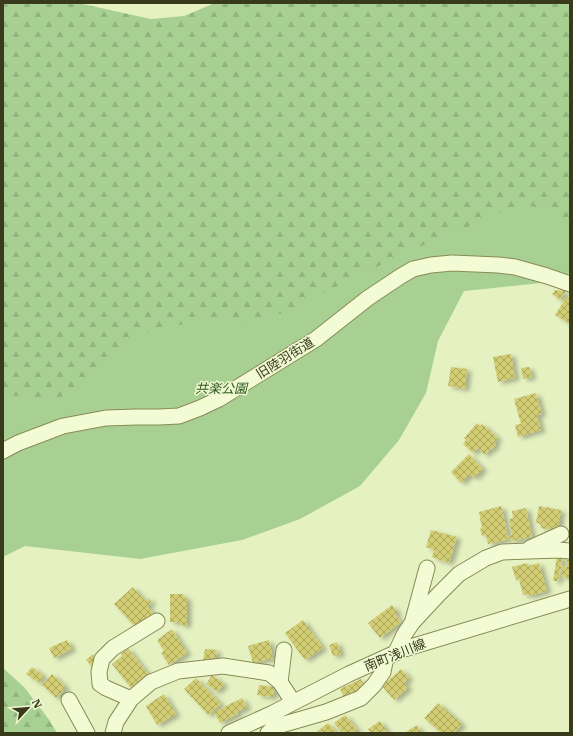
<svg xmlns="http://www.w3.org/2000/svg" width="573" height="736" viewBox="0 0 573 736" font-family="'IBM Plex Serif','Noto Sans JP',serif">
  <defs>
    <pattern id="forest-firs" width="22" height="20" patternUnits="userSpaceOnUse"><rect width="22" height="20" fill="#a8d093"/><path d="M5 1l3.5 6h-7zM16 11l3.5 6h-7z" fill="#91b37e"/></pattern>
    <pattern id="building-cross-hatch" width="8" height="8" patternUnits="userSpaceOnUse"><rect width="8" height="8" fill="#d2cd73"/><path d="M0 0l8 8M0 8l8-8" fill="none" stroke="#aba75e"/></pattern>
    <filter id="shadow"><feDropShadow dx="4.5" dy="2.5" stdDeviation="2" flood-color="#0004"/></filter>
  </defs>
  <rect width="100%" height="100%" fill="#e5f1c0"/>
  <path fill="#a8d093" d="M 570,135 L 570,273 L 550,282 L 464,291 L 438,341 L 426,393 L 399,440 L 360,486 L 300,519 L 242,540 L 140,559 L 25,546 L 3,557 L 3,375 Z"/>
  <path fill="url(#forest-firs)" d="M 3,3 L 78,3 L 151,19 L 184,16 L 215,3 L 570,3 L 570,227 L 550,214 L 532,206 L 511,208 L 473,225 L 409,251 L 283,313 L 251,322 L 206,320 L 158,329 L 143,334 L 126,343 L 98,373 L 81,389 L 52,400 L 29,396 L 3,396 Z
    M 3,668 L 24,687 L 50,721 L 57,733 L 3,733 Z"/>
  <path fill="url(#building-cross-hatch)" filter="url(#shadow)" d="M 555,290 L 566,291 L 560,300 L 552,294 Z
    M 567,296 L 570,298 L 570,324 L 555,315 Z
    M 511,354 L 515,378 L 498,382 L 493,357 Z
    M 451,367 L 467,369 L 465,389 L 448,386 Z
    M 529,367 L 532,377 L 523,379 L 521,368 Z
    M 536,393 L 542,414 L 537,415 L 541,430 L 518,437 L 515,425 L 521,424 L 514,399 Z
    M 477,423 L 480,426 L 482,424 L 498,438 L 494,443 L 496,445 L 491,450 L 490,449 L 485,455 L 478,448 L 473,453 L 463,444 L 466,440 L 464,438 Z
    M 469,454 L 483,469 L 474,478 L 470,474 L 461,483 L 451,472 Z
    M 501,506 L 509,539 L 488,544 L 486,535 L 482,536 L 480,529 L 482,528 L 479,512 Z
    M 539,506 L 561,510 L 558,528 L 552,527 L 551,530 L 541,528 L 541,524 L 536,523 Z
    M 526,508 L 532,537 L 511,541 L 510,536 L 512,535 L 509,519 L 513,518 L 512,511 Z
    M 431,530 L 457,537 L 449,563 L 432,557 L 434,550 L 426,547 Z
    M 557,556 L 563,557 L 558,581 L 553,581 Z
    M 567,560 L 570,560 L 570,578 L 562,577 L 562,566 L 567,567 Z
    M 527,563 L 528,566 L 539,563 L 547,591 L 529,596 L 528,594 L 523,595 L 519,579 L 516,580 L 512,567 Z
    M 133,587 L 145,601 L 149,598 L 152,602 L 147,606 L 155,615 L 138,630 L 114,604 Z
    M 170,594 L 183,594 L 183,597 L 187,598 L 187,625 L 180,625 L 180,622 L 170,622 Z
    M 392,605 L 397,612 L 395,614 L 401,622 L 380,638 L 368,623 Z
    M 303,620 L 323,648 L 305,660 L 285,633 Z
    M 172,629 L 187,653 L 169,665 L 161,653 L 164,651 L 157,640 Z
    M 67,640 L 72,649 L 54,658 L 49,648 Z
    M 269,640 L 273,658 L 253,663 L 248,646 Z
    M 337,642 L 341,654 L 333,656 L 329,645 Z
    M 128,648 L 148,674 L 131,688 L 112,664 L 122,656 L 121,654 Z
    M 205,649 L 217,650 L 215,662 L 203,660 Z
    M 93,654 L 98,662 L 92,667 L 86,660 Z
    M 32,667 L 44,676 L 39,683 L 26,674 Z
    M 401,669 L 409,678 L 404,683 L 408,688 L 394,700 L 382,686 Z
    M 52,674 L 66,687 L 56,698 L 42,685 Z
    M 212,675 L 224,684 L 217,692 L 206,684 Z
    M 196,678 L 221,704 L 208,715 L 184,689 Z
    M 361,679 L 365,687 L 344,697 L 340,689 Z
    M 259,685 L 274,687 L 273,697 L 257,695 Z
    M 164,694 L 176,714 L 157,725 L 146,706 Z
    M 242,698 L 247,707 L 237,712 L 238,714 L 220,723 L 214,712 Z
    M 438,703 L 462,724 L 454,733 L 441,733 L 424,718 Z
    M 345,715 L 357,729 L 353,733 L 342,733 L 334,723 Z
    M 380,721 L 388,733 L 370,733 L 368,729 Z
    M 328,723 L 337,733 L 315,733 Z
    M 417,725 L 421,733 L 404,733 Z"/>
  <g fill="none" stroke-linecap="round" stroke-linejoin="round">
    <defs>
      <path id="minor" d="M 3,451 L 18,443 L 63,426 L 106,418 L 136,417 L 159,417 L 179,416 L 200,408 L 219,399 L 316,339 L 368,298 L 401,276 L 413,269 L 431,265 L 452,263 L 498,265 L 515,267 L 547,276 L 570,284
        M 530,548 L 561,534
        M 413,620 L 427,568
        M 396,652 L 404,635 L 412,623 L 438,595 L 459,574 L 486,558 L 502,552 L 558,550 L 570,551
        M 280,682 L 284,650
        M 131,699 L 106,688 L 100,684 L 99,672 L 102,659 L 113,648 L 157,621
        M 69,700 L 87,733
        M 113,733 L 116,722 L 131,699 L 151,682 L 178,671 L 223,666 L 269,673 L 280,682 L 293,702
        M 229,733 L 273,713 L 349,674 L 404,649 L 570,599
        M 268,733 L 274,727 L 326,712 L 361,698 L 374,685 L 383,672 L 386,657"/>
    </defs>
    <use href="#minor" stroke="#888b56" stroke-width="17"/>
    <use href="#minor" stroke="#f2fbd3" stroke-width="15"/>
  </g>
  <g text-anchor="middle" dominant-baseline="central" stroke-width="3" stroke-linejoin="round" paint-order="stroke">
    <g font-size="13" fill="#393a1c" stroke="#eef8d0">
      <text transform="translate(285 358) rotate(-32)">旧陸羽街道</text>
      <text transform="translate(395 655) rotate(-22)">南町浅川線</text>
    </g>
    <g font-size="13" font-style="italic" fill="#2d5821" stroke="#eef8d0">
      <text x="221" y="388">共楽公園</text>
    </g>
  </g>
  <rect width="573" height="736" fill="none" stroke="#393a1c" stroke-width="8"/>
  <g transform="translate(28 708) rotate(64)" stroke="#eef8d0" stroke-width="3" paint-order="stroke">
  <path d="M0-3L7 15L0 10L-7 15Z" fill="#393a1c"/>
  <text y="-6" font-size="11" font-weight="bold" text-anchor="middle" fill="#393a1c">N</text>
  </g>
</svg>
